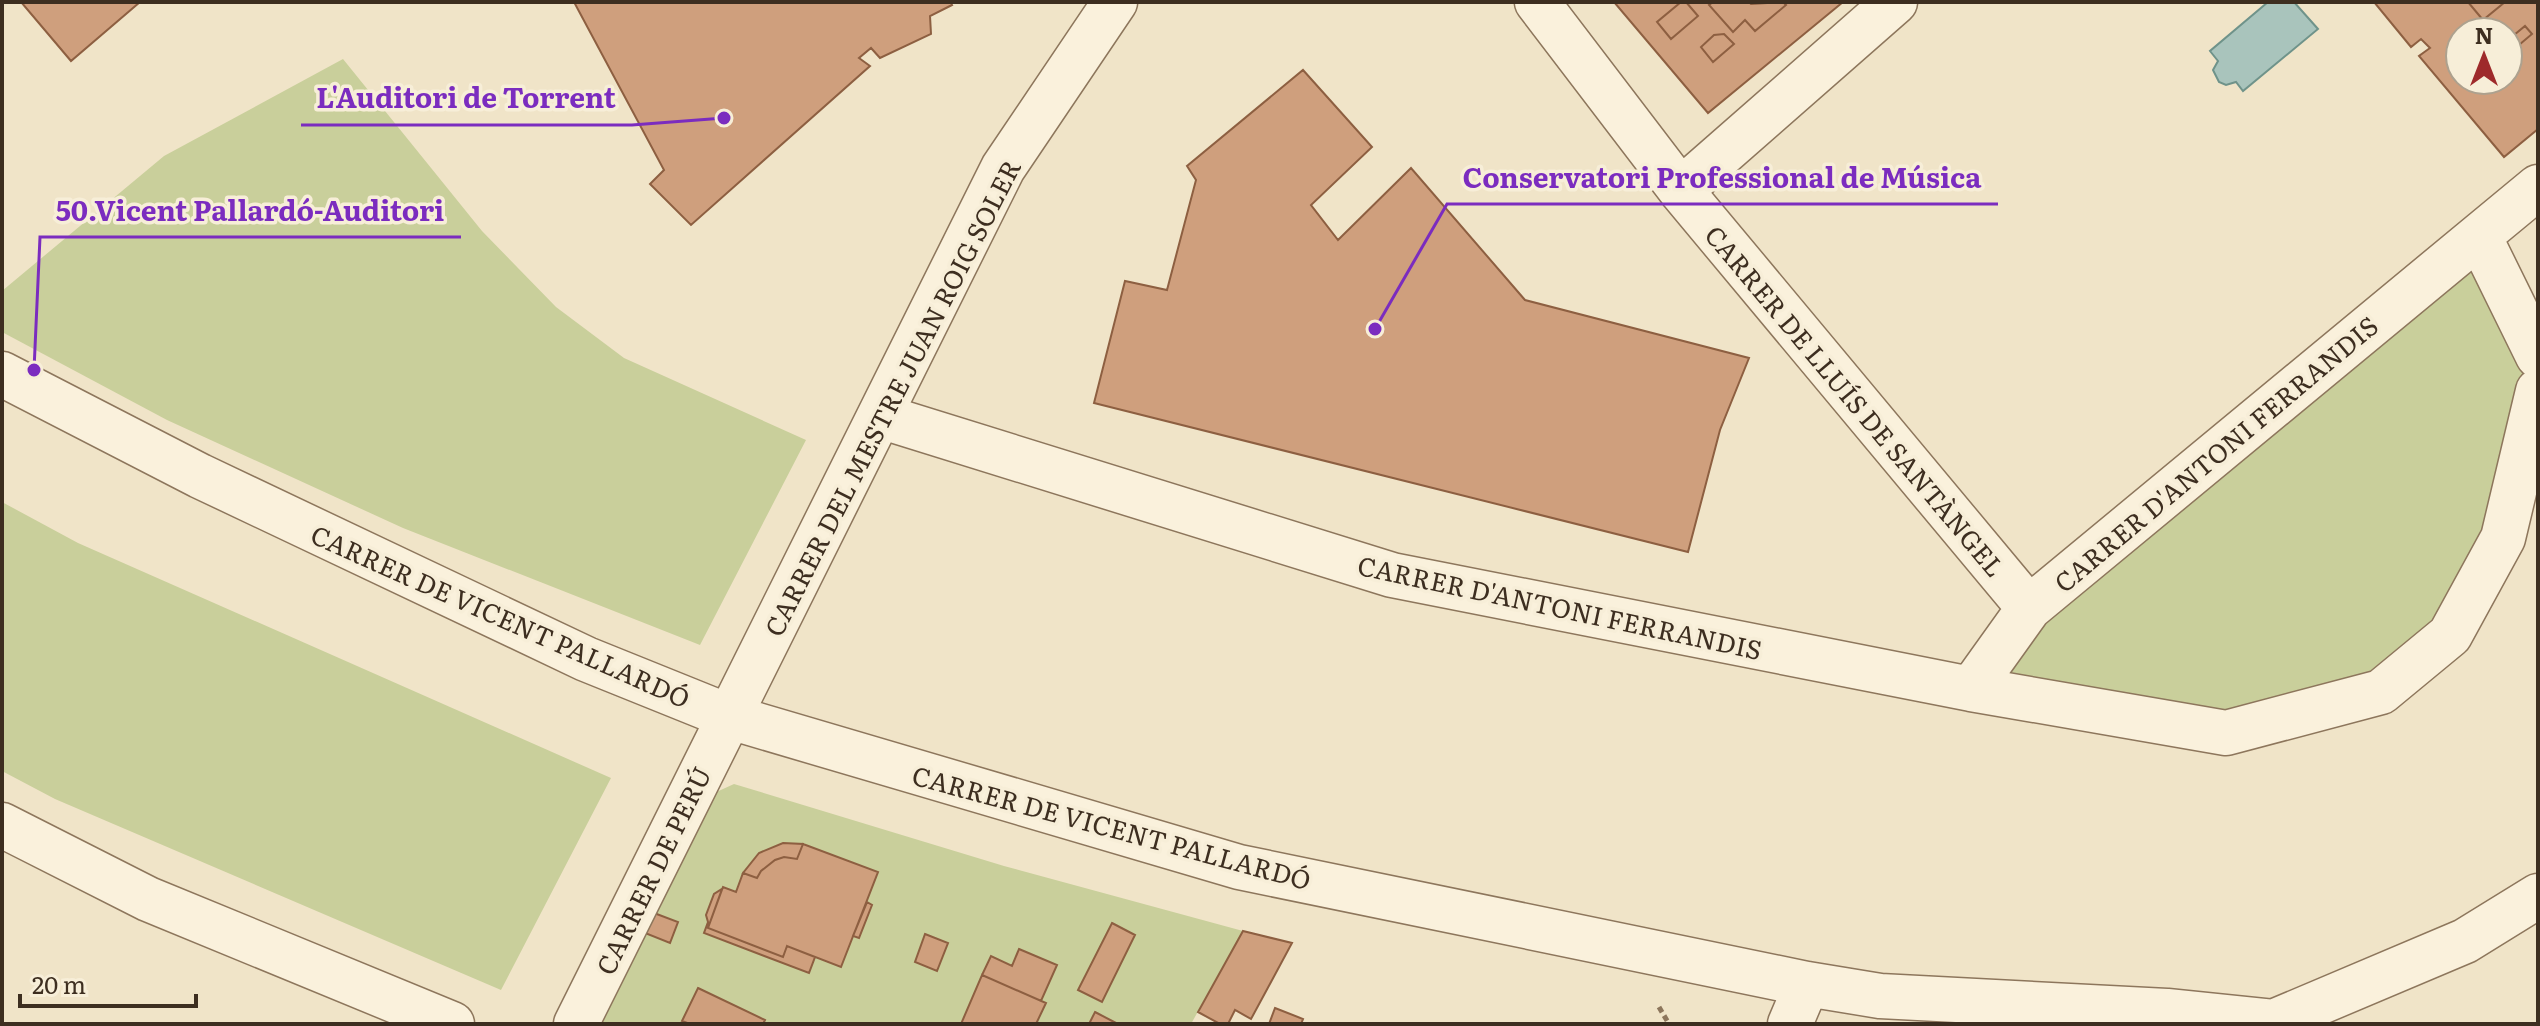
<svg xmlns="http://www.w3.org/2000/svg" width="2540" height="1026" viewBox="0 0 2540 1026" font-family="Literata,serif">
  <rect width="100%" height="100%" fill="#f0e4c8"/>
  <path fill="#c9cf9b" d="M 343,59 L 482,231 L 556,307 L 624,358 L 806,440 L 700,645 L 403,528 L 167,420 L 2,332 L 2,291 L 164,156 Z
    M 2476,252 L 2535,363 L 2496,528 L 2435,628 L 2372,682 L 2231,717 L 1999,678 L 2044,615 Z
    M 2,502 L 78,543 L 611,778 L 501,990 L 55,799 L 2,771 Z
    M 734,784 L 1004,866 L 1243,931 L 1191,1024 L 592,1024 L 701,799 Z"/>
  <path fill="#a9c4bc" stroke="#6f938a" stroke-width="2" d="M 2268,2 L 2294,2 L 2318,29 L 2243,91 L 2236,82 L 2226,85 L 2219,82 L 2213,70 L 2218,61 L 2210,51 Z"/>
  <path fill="#cf9f7d" stroke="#8d5f41" stroke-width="2" fill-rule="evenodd" d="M 21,2 L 140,2 L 71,61 Z
    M 574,2 L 950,2 L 952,5 L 930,16 L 931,34 L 880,58 L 871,48 L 859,58 L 870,66 L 691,225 L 650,184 L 664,170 Z
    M 1614,2 L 1681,2 L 1657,22 L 1671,39 L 1698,16 L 1686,2 L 1713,2 L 1709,5 L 1733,32 L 1745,20 L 1755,31 L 1786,5 L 1783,2 L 1843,2 L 1708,113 ZM 1724,34 L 1734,44 L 1713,62 L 1701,47 L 1714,35 Z
    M 1681,2 L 1686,2 L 1698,16 L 1671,39 L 1657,22 Z
    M 1713,2 L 1749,2 L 1751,4 L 1783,2 L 1786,5 L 1755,31 L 1745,20 L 1733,32 L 1709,5 Z
    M 2374,2 L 2468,2 L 2483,20 L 2505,2 L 2538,2 L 2538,129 L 2504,157 L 2419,56 L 2430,48 L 2421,39 L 2411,47 ZM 2525,26 L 2532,34 L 2513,50 L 2508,44 L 2508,80 L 2460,80 L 2460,32 L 2508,32 L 2508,40 Z
    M 2468,2 L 2505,2 L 2483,20 Z
    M 2525,26 L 2532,34 L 2513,50 L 2508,40 Z
    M 1724,34 L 1734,44 L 1713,62 L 1701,47 L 1714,35 Z
    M 1303,70 L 1372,147 L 1311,205 L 1338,240 L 1411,168 L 1525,300 L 1749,358 L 1720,430 L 1688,552 L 1094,403 L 1125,281 L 1167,290 L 1196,180 L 1187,166 Z
    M 783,843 L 803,844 L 797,859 L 784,857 L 775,860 L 761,871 L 757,878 L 743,873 L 759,853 Z
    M 803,844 L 878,872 L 841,967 L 787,946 L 783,957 L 708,928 L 723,887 L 736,892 L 743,873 L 757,878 L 761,871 L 775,860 L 784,857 L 797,859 Z
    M 722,889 L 708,928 L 783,957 L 787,946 L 815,957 L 809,973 L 704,933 L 708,922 L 706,915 L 714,894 Z
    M 867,902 L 872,905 L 859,938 L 853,936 Z
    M 654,913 L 678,922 L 670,943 L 645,933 Z
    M 1112,923 L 1135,935 L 1102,1002 L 1078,990 Z
    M 1243,931 L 1292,943 L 1251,1019 L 1235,1010 L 1228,1024 L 1220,1024 L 1198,1012 Z
    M 925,934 L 948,943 L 937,971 L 915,962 Z
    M 1019,949 L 1057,965 L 1041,1001 L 982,975 L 991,956 L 1012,966 Z
    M 982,975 L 1046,1003 L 1036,1024 L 961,1024 Z
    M 698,988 L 765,1020 L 763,1024 L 690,1024 L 682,1021 Z
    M 1275,1008 L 1303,1019 L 1301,1024 L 1269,1024 Z
    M 1095,1012 L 1118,1024 L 1089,1024 Z"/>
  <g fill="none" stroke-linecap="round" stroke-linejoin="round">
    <defs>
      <path id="minor" d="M 1537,2 L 1682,192 L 2029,608
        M 1682,192 L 1699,174 L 1895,2
        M 2479,236 L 2538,356
        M 2,374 L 200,476 L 586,659 L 730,717 L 1239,867 L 1807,984 L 1880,996 L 2167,1011 L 2294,1024
        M 880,416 L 1392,575 L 1971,689 L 2029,608 L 2538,187
        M 1971,689 L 2226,733 L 2381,692 L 2450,635 L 2503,538 L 2538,391
        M 2,825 L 148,899 L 452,1024
        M 2271,1023 L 2465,941 L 2538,896
        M 576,1024 L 1003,168 L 1115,2
        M 1790,1024 L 1807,984"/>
    </defs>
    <use href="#minor" stroke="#8d765c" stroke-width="47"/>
    <path stroke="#8d765c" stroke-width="5" stroke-dasharray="6 4" stroke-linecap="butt" d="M 1659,1007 L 1669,1024"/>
    <use href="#minor" stroke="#faf1dc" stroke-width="44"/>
  </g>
  <g text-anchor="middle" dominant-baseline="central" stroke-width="7" stroke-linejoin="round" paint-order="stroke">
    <g font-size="26" fill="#3d2e20" stroke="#f7eed8">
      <text transform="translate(891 397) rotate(-63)">CARRER DEL MESTRE JUAN ROIG SOLER</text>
      <text transform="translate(1856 400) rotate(50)">CARRER DE LLUÍS DE SANTÀNGEL</text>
      <text transform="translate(2215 453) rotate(-40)">CARRER D'ANTONI FERRANDIS</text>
      <text transform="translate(1560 606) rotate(12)">CARRER D'ANTONI FERRANDIS</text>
      <text transform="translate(501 615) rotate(24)">CARRER DE VICENT PALLARDÓ</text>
      <text transform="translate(1112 826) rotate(15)">CARRER DE VICENT PALLARDÓ</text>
      <text transform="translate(652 870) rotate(-64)">CARRER DE PERÚ</text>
    </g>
  </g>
  <path fill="none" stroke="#7b2cbf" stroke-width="3" d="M724 118L632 125H301M1375 329L1447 204H1998M34 370L40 237H461"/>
  <g fill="#7b2cbf" stroke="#f7eed8" stroke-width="3">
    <circle cx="724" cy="118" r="8"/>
    <circle cx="1375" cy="329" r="8"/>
    <circle cx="34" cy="370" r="8"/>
  </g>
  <g font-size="28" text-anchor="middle" font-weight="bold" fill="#7b2cbf" stroke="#f7eed8" stroke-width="7" stroke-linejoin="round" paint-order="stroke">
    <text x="466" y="108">L'Auditori de Torrent</text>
    <text x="1722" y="188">Conservatori Professional de Música</text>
    <text x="250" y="221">50.Vicent Pallardó-Auditori</text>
  </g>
  <rect width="2540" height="1026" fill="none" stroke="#3d2e20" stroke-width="8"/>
  <g transform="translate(2484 56)"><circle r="38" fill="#f7eed8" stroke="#ada18e" stroke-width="2"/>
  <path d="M0-6L14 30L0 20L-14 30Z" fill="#9e2a2b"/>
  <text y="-12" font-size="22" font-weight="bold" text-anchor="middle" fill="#3d2e20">N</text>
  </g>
  <path d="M20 994v12h176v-12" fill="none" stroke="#3d2e20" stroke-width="4"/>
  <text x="32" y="994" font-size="24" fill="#3d2e20" stroke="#f7eed8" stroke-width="6" paint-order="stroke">20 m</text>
</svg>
